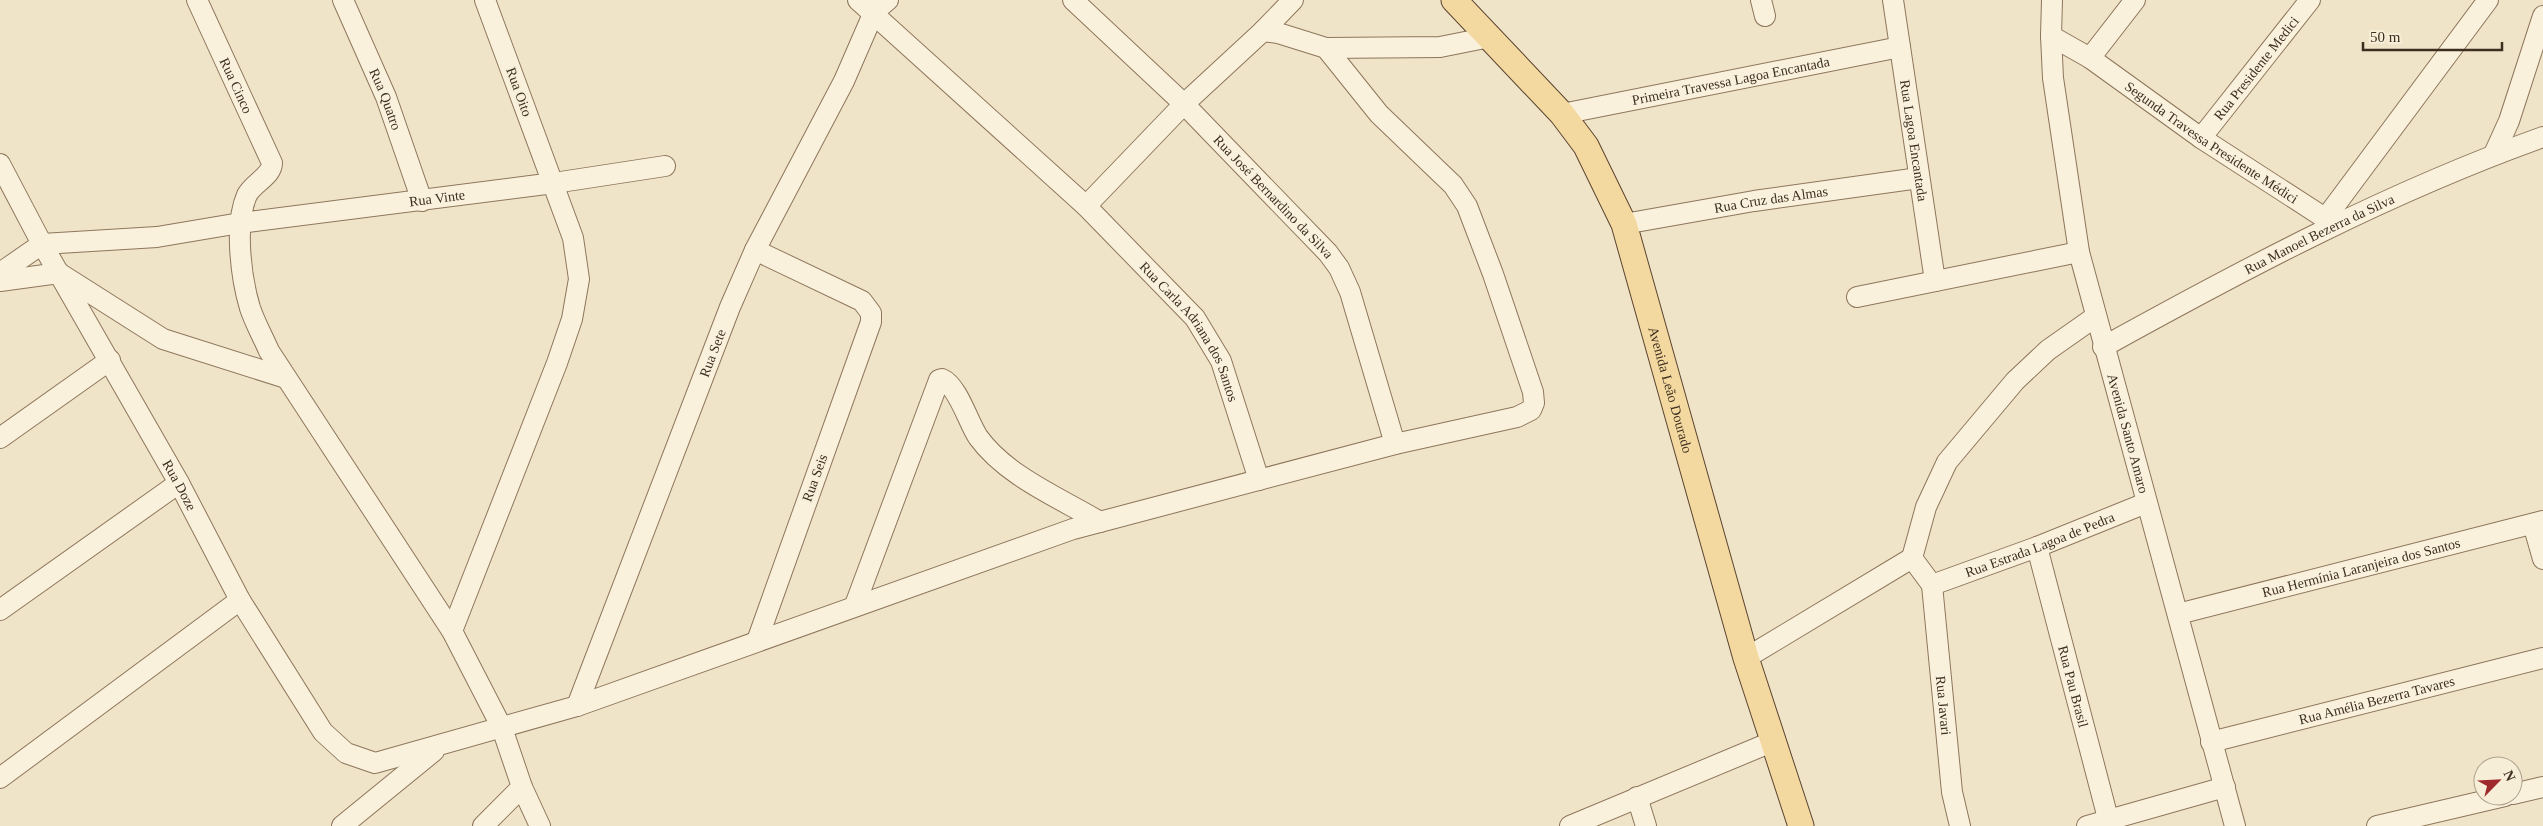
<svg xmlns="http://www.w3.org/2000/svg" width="2543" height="826" viewBox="0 0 2543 826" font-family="Georgia,serif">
  <rect width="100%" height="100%" fill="#f0e4c8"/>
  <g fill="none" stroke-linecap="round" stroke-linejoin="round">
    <defs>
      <g id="minor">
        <path id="s1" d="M 197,0 L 272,163 C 272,176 253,183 247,195 C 234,224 241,278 250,308 C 255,323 263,337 269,351 L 452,631 L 502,728 L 522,787 L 540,826"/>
        <path id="s2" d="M 343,0 L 386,97 L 422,201"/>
        <path id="s3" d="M 858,0 L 1086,206 L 1195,318 L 1221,361 L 1259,480"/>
        <path id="s4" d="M 1073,0 L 1184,104 L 1328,253 L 1339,268 L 1350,292 L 1395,444"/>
        <path d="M 1761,0 L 1765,16"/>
        <path id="s5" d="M 1893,0 L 1935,281"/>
        <path id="s6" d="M 2052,0 L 2051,36 L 2053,78 L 2079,252 L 2235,826"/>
        <path d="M 1263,31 L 1293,0"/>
        <path d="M 2051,36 L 2090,58 L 2135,0"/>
        <path d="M 1326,48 L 1440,47 L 1490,37"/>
        <path id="s7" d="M 2090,58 L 2201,138 L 2334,224"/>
        <path id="s8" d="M 1562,114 L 1900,47"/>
        <path id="s9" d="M 2201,138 L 2310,0"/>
        <path d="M 2494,154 L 2509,121 L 2543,16"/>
        <path id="s10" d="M 0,164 L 42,244 L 179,483 L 240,600 L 323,732 L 346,753 L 375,763 L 577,706 L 1073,529 L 1395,444 L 1517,417 L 1531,410 L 1534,403 L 1533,392 L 1493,274 L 1467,206 L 1453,185 L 1379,114 L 1326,48 L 1278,33 L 1263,31 L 1184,104 L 1086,206"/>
        <path d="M 2325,219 L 2488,0"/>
        <path id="s11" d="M 1624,224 L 1754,201 L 1919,178"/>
        <path d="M 755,250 L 862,301 L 871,313 L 871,322 L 757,641"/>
        <path id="s12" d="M 0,273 L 42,244 L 157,237 L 240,223 L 554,183 L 665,166"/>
        <path d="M 0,281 L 59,273 L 163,339 L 286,378"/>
        <path d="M 1857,297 L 2079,252"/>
        <path id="s13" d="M 2103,347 C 2246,268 2389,192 2543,137"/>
        <path d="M 0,438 L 110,360"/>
        <path d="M 2533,524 L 2543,559"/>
        <path id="s14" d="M 2037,547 L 2110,826"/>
        <path d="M 1912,558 L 1926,507 L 1947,462 L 2015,381 L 2048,350 L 2095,317"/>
        <path id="s15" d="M 1932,585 L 1952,792 L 1960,826"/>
        <path id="s16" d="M 1932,585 L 2037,547 L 2146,503"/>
        <path d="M 855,605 L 939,380 L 942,379 C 958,386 968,422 978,437 C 1006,476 1060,498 1100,522"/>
        <path d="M 0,610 L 179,483"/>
        <path id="s17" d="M 2178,614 L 2543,521"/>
        <path d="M 452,631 L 557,363 L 572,319 L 579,279 L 573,238 L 485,0"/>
        <path d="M 1746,658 L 1912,558 L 1932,585"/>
        <path id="s18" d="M 577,706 L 730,307 L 755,250 L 844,81 L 874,12 L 888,0"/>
        <path id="s19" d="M 2211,742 L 2543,658"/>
        <path d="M 0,778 L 240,600"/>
        <path d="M 2513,794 L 2543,787"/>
        <path d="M 1637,797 L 1646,826"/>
        <path d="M 342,826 L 434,751"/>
        <path d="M 483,826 L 522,787"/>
        <path d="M 1570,826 L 1774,741"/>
        <path d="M 2087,826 L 2225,787"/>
        <path d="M 2377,826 L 2505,796"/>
      </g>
      <g id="major">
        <path id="s20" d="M 1454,0 L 1562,114 L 1586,146 L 1624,224 L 1746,658 L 1801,826"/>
      </g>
    </defs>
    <use href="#minor" stroke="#8d765c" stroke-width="22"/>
    <use href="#major" stroke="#5b4430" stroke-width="27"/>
    <use href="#minor" stroke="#faf1dc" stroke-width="20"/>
    <use href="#major" stroke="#f3d9a0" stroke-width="25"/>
  </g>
  <g text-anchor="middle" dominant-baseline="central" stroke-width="4" stroke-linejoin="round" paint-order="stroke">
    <g font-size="14" fill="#3d2e20" stroke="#f7eed8">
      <text stroke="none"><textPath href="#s9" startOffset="89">Rua Presidente Medici</textPath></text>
      <text stroke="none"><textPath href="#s8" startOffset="172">Primeira Travessa Lagoa Encantada</textPath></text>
      <text stroke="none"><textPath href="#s1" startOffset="94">Rua Cinco</textPath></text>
      <text transform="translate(519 92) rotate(70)">Rua Oito</text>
      <text stroke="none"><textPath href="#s2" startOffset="108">Rua Quatro</textPath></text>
      <text stroke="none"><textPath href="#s5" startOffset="142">Rua Lagoa Encantada</textPath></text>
      <text stroke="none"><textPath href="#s7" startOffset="148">Segunda Travessa Presidente Médici</textPath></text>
      <text stroke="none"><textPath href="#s4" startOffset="281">Rua José Bernardino da Silva</textPath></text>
      <text stroke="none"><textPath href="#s12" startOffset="449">Rua Vinte</textPath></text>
      <text stroke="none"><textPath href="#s11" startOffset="149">Rua Cruz das Almas</textPath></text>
      <text stroke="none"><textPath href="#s13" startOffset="244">Rua Manoel Bezerra da Silva</textPath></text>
      <text stroke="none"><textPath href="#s3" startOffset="472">Rua Carla Adriana dos Santos</textPath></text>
      <text stroke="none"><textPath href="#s18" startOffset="378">Rua Sete</textPath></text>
      <text stroke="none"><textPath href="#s20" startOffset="456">Avenida Leão Dourado</textPath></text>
      <text stroke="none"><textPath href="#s6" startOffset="442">Avenida Santo Amaro</textPath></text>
      <text transform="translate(815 478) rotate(-70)">Rua Seis</text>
      <text stroke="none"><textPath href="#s10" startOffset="368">Rua Doze</textPath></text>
      <text stroke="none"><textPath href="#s16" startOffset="115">Rua Estrada Lagoa de Pedra</textPath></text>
      <text stroke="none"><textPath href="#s17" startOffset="189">Rua Hermínia Laranjeira dos Santos</textPath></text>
      <text stroke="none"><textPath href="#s14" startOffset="144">Rua Pau Brasil</textPath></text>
      <text stroke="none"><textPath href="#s19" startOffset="171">Rua Amélia Bezerra Tavares</textPath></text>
      <text stroke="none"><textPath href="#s15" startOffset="121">Rua Javari</textPath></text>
    </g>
  </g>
  <g transform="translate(2498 781) rotate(66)"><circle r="24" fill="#f7eed8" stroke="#ada18e"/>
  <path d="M0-4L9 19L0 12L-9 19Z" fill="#9e2a2b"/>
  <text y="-8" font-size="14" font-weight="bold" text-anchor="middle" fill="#3d2e20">N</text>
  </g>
  <path d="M2363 42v8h139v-8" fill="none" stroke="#3d2e20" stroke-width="2.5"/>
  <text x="2370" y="42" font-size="15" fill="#3d2e20" stroke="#f7eed8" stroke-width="4" paint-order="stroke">50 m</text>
</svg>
